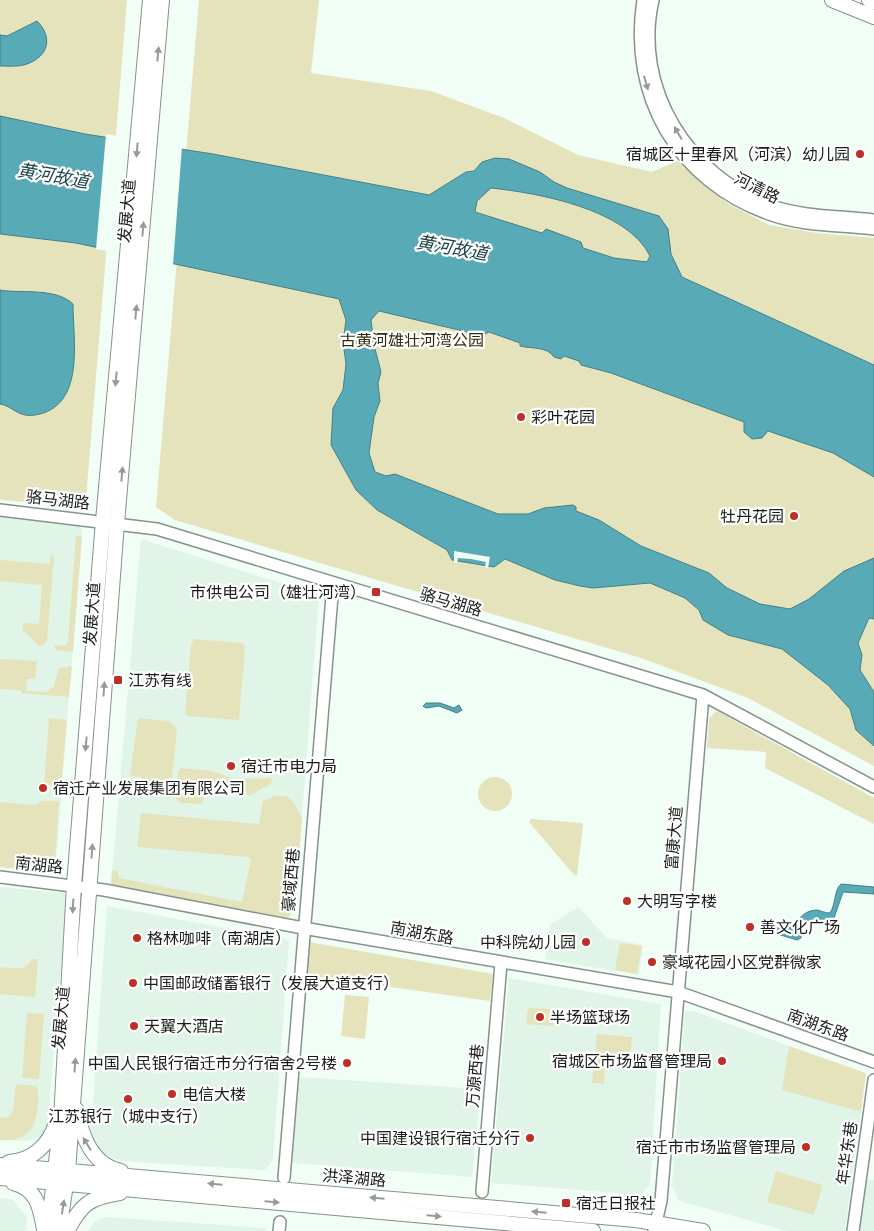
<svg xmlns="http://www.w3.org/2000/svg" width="874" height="1231" viewBox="0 0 874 1231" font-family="'DM Sans','Noto Sans SC',sans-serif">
  <rect width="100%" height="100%" fill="#f0fef5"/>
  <path fill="#e0f5e7" d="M 0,516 L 78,524 L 82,528 L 57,852 L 55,862 L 52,865 L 39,871 L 0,867 Z
    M 141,539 L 319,595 L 295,908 L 288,918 L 111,886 Z
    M 0,887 L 64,893 L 67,899 L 47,1129 L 44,1135 L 28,1141 L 0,1140 Z
    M 107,906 L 289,940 L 273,1159 L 267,1168 L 264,1170 L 118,1161 L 104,1153 L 94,1144 L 91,1133 Z
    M 578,907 L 607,938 L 643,945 L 639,975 L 545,959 L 550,925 Z
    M 509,978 L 661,1004 L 650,1185 L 640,1195 L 491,1183 Z
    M 685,1011 L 694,1011 L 789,1046 L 783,1090 L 861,1112 L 845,1231 L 787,1231 L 679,1201 L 672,1186 Z
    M 299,1077 L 481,1089 L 472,1177 L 292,1163 Z
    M 865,1179 L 874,1180 L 874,1231 L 857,1231 Z
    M 0,1198 L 12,1199 L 27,1217 L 26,1231 L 0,1231 Z
    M 105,1217 L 266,1228 L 266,1231 L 88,1231 L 94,1222 Z"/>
  <path fill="#e4e3bb" d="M 0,0 L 127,0 L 86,498 L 74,506 L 0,500 Z
    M 199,0 L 319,0 L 311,73 L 431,91 L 504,118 L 578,155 L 652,172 L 677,161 L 727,203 L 769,225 L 817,233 L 874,238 L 874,766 L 748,698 L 641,658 L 175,520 L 156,507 Z
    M 76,536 L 82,536 L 73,652 L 56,650 L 54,645 L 66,646 L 68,641 Z
    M 51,554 L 54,556 L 47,641 L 42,646 L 38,645 L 23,630 L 23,623 L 39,624 L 42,585 L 0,581 L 0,560 L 50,564 Z
    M 194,639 L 243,643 L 245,647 L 239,720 L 187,716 L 185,713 L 191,645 Z
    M 0,659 L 37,661 L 35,679 L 27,679 L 26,691 L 47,692 L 54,686 L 59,668 L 72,666 L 69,697 L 21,693 L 21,690 L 0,689 Z
    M 717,711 L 874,798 L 874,824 L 765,768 L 766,752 L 707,748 L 709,718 Z
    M 49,718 L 67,720 L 61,786 L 44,785 Z
    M 138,718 L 169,721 L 177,728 L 170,798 L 146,795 L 146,783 L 141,777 L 130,776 Z
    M 181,768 L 212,771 L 235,779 L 272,778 L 271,784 L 249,796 C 241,784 223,777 211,787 C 206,792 205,799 201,804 L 181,803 L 176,799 L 178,771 Z
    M478 794a17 17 0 1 1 34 0a17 17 0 1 1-34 0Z
    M 274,796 L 286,796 L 292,800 L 302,817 L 295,908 L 288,918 L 111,886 L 112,870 L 118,871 L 119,878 L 242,902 L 251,860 L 248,857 L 137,847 L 141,813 L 259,824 L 263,801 Z
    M 42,801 L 59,801 L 55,862 L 39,871 L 0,867 L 0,802 L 35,805 Z
    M 531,819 L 582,823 L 583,825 L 577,875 L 574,875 L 529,822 Z
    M 309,942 L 493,974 L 490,1001 L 306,975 Z
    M 620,943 L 642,946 L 637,974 L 615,970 Z
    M 32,959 L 38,959 L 35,997 L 0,994 L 0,967 C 13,968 26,972 32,959 Z
    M 345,995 L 369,997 L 365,1039 L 341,1036 Z
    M 528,1008 L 554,1009 L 553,1026 L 526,1024 Z
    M 27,1013 L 44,1014 L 39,1079 L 22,1078 Z
    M 597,1034 L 632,1037 L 630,1062 L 606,1060 L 604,1084 L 592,1083 Z
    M 789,1046 L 866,1073 L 861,1112 L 782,1090 Z
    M 16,1084 L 37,1086 C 39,1093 38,1099 38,1106 C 35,1131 26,1142 0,1140 L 0,1118 L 9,1117 L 13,1110 Z
    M 776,1171 L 823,1185 L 814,1215 L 767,1202 Z"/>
  <path fill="#57aab6" stroke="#458088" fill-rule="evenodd" d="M 37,21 C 53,37 49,56 27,64 C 19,67 8,66 0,66 L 0,35 L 7,36 Z
    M 0,116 L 85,134 L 213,154 L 429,195 L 466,172 L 474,171 L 482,162 L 495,158 L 509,159 L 540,172 L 554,182 L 567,188 L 659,216 L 668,229 L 671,254 L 682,277 L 874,365 L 874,477 L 833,453 L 768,431 L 762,438 L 752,439 L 744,432 L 744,422 L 611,373 L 581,365 L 579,361 L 564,356 L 561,359 L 554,357 C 547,346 531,349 520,346 L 520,343 L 489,332 L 468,342 L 471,336 L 467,332 L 379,311 L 371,320 L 374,345 L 381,372 L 378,383 L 380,401 L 374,417 L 369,453 L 375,472 L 386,476 L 395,474 L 498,514 L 528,514 L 544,508 L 573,505 L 576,507 L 576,511 L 599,520 L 641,546 L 709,573 L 727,588 L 760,604 L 790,609 L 809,599 L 844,571 L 874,558 L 874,619 L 869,618 L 858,643 L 862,655 L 860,670 L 874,692 L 874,746 L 856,730 L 850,709 L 828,685 L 782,649 L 728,635 L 703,620 L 699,610 L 685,598 L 650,583 L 593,588 L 580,586 L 555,580 L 505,559 L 494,567 L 452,560 L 447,550 L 377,510 L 356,490 L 331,445 L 333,408 L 343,390 L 346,364 L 343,342 L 346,320 L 339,299 L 76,243 L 0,234 ZM 491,188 C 538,193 627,209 650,256 L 647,262 L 614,258 L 583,248 L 581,242 L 546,229 L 542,233 L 475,212 L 477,201 Z
    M 0,290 C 22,294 55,287 73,304 C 73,340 86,407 35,415 C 18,418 13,406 0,404 Z
    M 426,703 L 440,703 L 454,708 L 459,705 L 462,710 L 457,713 L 439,706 L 426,708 L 423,706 Z
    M 841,884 L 874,887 L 874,894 L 843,892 L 834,918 L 828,926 C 818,922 809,914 801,929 L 801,938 L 797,940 L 771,932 L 773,928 L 789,928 C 799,921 803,910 817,910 C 822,911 825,913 830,913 C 836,904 834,890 841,884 Z"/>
  <path fill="#f0fef5" d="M 106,134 L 182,147 L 173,265 L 96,249 Z
    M 454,551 L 490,557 L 488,568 L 485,567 L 486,562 L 471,559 L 458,558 L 457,563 L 454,563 Z"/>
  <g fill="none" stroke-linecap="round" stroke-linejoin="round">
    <defs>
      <path id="minor" d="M 643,0 C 628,96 677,181 769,214 C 801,226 840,225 874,229
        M 653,0 C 633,88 688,176 772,206 C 804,217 841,216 874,220
        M 0,510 L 157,529 L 654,680 L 703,695 L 874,787
        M 0,877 L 104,890 L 303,928 L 678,992 L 874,1062
        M 284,1178 L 333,584
        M 482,1192 L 501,963
        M 279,1231 L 280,1222
        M 654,1231 L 661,1201 L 703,695
        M 853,1231 L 874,1080"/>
      <path id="major" d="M 832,0 L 874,17
        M 869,0 L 874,2
        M 77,1110 C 82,1137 92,1165 121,1171
        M 9,1162 C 32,1161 49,1145 56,1123
        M 0,1165 L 636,1220 L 703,1231
        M 0,1178 L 593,1231
        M 13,1183 C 37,1189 40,1207 44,1229
        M 48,1231 L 61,1119 L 74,885 L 103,521 L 150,0
        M 59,1231 L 68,1171 L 117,523 L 162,0
        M 67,1231 C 82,1204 88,1198 120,1193"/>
    </defs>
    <use href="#minor" stroke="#86938a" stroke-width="14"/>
    <use href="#major" stroke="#86938a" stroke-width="16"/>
    <use href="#minor" stroke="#fff" stroke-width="11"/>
    <use href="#major" stroke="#fff" stroke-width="14"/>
  </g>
  <defs><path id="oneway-solid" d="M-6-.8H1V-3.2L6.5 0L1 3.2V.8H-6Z" transform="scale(1.25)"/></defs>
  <g fill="#989a98">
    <use href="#oneway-solid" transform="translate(158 54) rotate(-85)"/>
    <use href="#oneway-solid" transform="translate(646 83) rotate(74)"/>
    <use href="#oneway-solid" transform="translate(678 133) rotate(-121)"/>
    <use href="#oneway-solid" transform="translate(137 150) rotate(95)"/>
    <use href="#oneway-solid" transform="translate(143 229) rotate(-85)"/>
    <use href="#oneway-solid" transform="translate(136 312) rotate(-85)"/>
    <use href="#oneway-solid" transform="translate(116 379) rotate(95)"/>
    <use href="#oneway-solid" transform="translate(122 474) rotate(-85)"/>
    <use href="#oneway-solid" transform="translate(104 689) rotate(-86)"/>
    <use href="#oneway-solid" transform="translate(86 744) rotate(95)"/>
    <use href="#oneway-solid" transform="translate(92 851) rotate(-86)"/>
    <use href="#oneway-solid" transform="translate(73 906) rotate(93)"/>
    <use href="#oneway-solid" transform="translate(75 1065) rotate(-86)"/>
    <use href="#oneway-solid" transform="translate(87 1144) rotate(-122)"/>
    <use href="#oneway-solid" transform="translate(215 1184) rotate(-175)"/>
    <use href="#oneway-solid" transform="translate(377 1198) rotate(-175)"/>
    <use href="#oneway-solid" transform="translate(272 1202) rotate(5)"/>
    <use href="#oneway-solid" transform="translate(63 1207) rotate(-81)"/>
    <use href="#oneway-solid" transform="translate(539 1212) rotate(-175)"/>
    <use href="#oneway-solid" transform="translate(434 1216) rotate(5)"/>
  </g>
  <g fill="#bd2f27" stroke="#fff" stroke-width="2">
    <circle cx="860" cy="154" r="5"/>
    <circle cx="521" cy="417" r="5"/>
    <circle cx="794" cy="516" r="5"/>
    <rect x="371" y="587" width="10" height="10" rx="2.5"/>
    <rect x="113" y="675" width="10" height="10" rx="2.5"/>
    <circle cx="231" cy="766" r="5"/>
    <circle cx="43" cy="788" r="5"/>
    <circle cx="627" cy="901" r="5"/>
    <circle cx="750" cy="927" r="5"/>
    <circle cx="137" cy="938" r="5"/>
    <circle cx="586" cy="942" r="5"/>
    <circle cx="652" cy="962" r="5"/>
    <circle cx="133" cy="983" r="5"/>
    <circle cx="540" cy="1017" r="5"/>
    <circle cx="134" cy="1026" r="5"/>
    <circle cx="722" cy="1061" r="5"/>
    <circle cx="347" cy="1063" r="5"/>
    <circle cx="172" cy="1094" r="5"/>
    <circle cx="128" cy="1099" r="5"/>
    <circle cx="530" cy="1138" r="5"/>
    <circle cx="806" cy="1147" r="5"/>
    <rect x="561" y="1198" width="10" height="10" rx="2.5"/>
  </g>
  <g text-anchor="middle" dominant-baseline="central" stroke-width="4.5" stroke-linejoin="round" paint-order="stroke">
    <g font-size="16" fill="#1a1e1b" stroke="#fff" text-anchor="start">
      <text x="850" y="154" text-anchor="end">宿城区十里春风（河滨）幼儿园</text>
      <text x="531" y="417">彩叶花园</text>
      <text x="784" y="516" text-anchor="end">牡丹花园</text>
      <text x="366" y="592" text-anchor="end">市供电公司（雄壮河湾）</text>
      <text x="128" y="680">江苏有线</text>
      <text x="241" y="766">宿迁市电力局</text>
      <text x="53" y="788">宿迁产业发展集团有限公司</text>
      <text x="637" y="901">大明写字楼</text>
      <text x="760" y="927">善文化广场</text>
      <text x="147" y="938">格林咖啡（南湖店）</text>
      <text x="576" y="942" text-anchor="end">中科院幼儿园</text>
      <text x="662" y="962">豪域花园小区党群微家</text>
      <text x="143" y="983">中国邮政储蓄银行（发展大道支行）</text>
      <text x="550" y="1017">半场篮球场</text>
      <text x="144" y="1026">天翼大酒店</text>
      <text x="712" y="1061" text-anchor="end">宿城区市场监督管理局</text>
      <text x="337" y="1063" text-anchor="end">中国人民银行宿迁市分行宿舍2号楼</text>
      <text x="182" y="1094">电信大楼</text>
      <text x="128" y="1116" text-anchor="middle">江苏银行（城中支行）</text>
      <text x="520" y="1138" text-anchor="end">中国建设银行宿迁分行</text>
      <text x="796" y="1147" text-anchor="end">宿迁市市场监督管理局</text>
      <text x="576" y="1203">宿迁日报社</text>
    </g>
    <g font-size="16" fill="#1a1e1b" stroke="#fff">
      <text transform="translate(757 188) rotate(27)">河清路</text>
      <text transform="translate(127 211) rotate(-85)">发展大道</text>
      <text transform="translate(58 500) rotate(6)">骆马湖路</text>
      <text transform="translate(451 602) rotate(16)">骆马湖路</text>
      <text transform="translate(92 614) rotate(-86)">发展大道</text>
      <text transform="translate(674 838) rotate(-85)">富康大道</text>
      <text transform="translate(39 865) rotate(6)">南湖路</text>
      <text transform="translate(291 880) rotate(-85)">豪域西巷</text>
      <text transform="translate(422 933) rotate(10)">南湖东路</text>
      <text transform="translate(61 1018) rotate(-85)">发展大道</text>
      <text transform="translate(818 1025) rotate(20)">南湖东路</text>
      <text transform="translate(475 1076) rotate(-85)">万源西巷</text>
      <text transform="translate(847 1153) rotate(-82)">年华东巷</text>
      <text transform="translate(354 1178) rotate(5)">洪泽湖路</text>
    </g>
    <g font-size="16" fill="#302e11" stroke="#fff">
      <text x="412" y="340">古黄河雄壮河湾公园</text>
    </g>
    <g font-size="18" font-style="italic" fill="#1b4248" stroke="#fff">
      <text transform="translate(53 176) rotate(10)">黄河故道</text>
      <text transform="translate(452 248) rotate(10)">黄河故道</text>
    </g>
  </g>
</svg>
